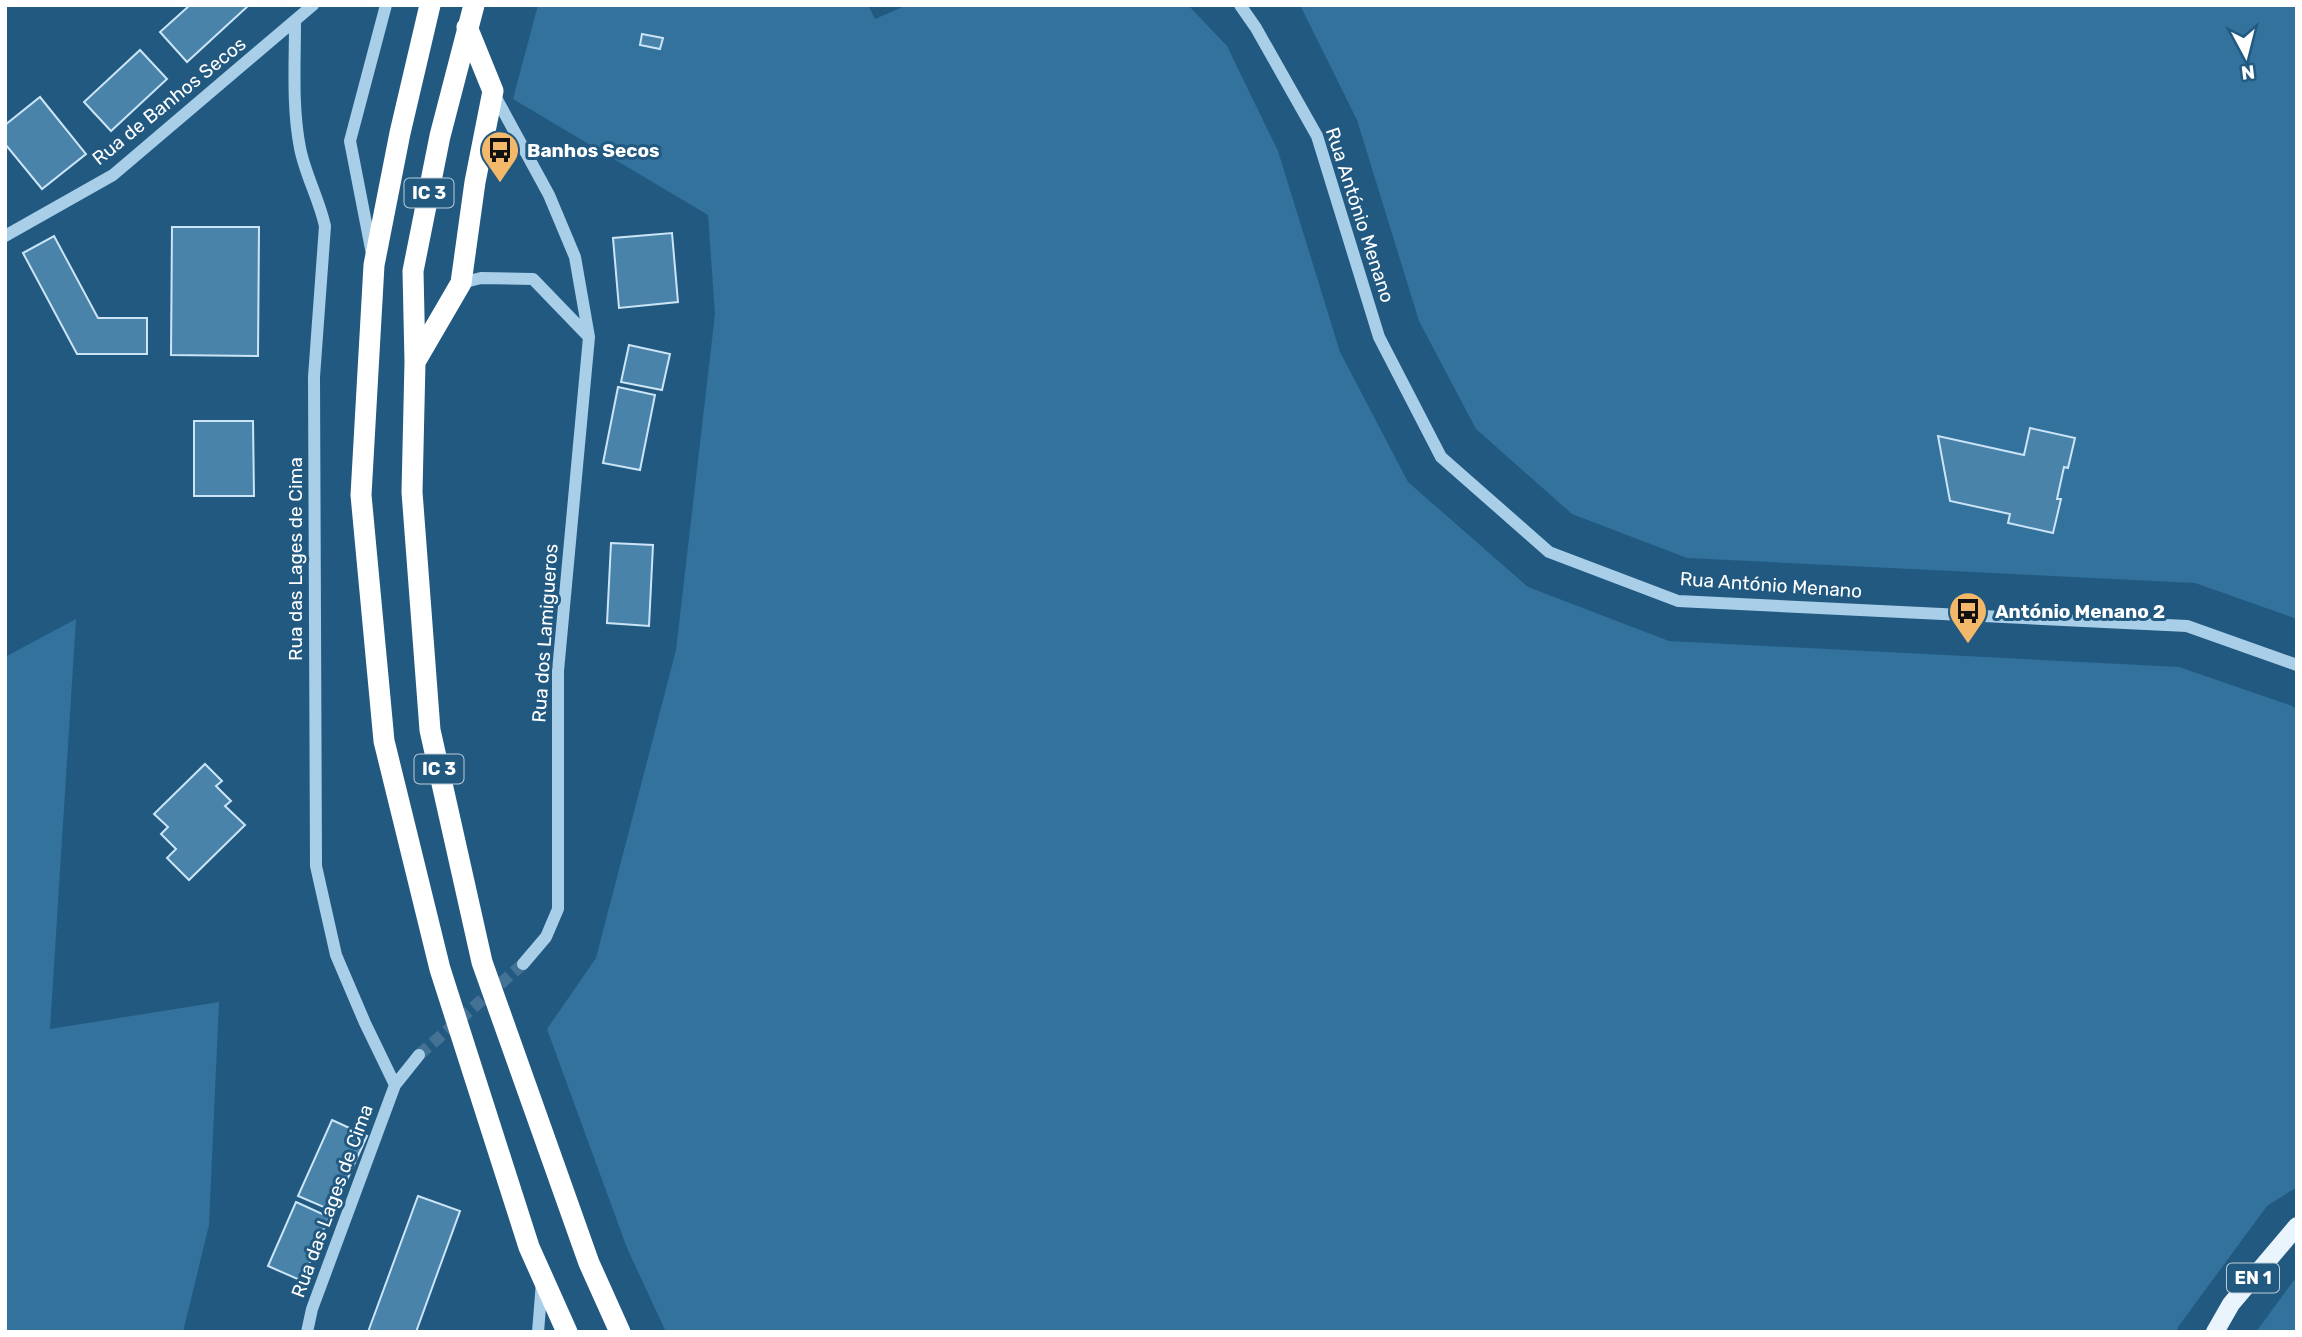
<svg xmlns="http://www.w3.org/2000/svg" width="2302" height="1337" viewBox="0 0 2302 1337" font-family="Rubik,sans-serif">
  <rect width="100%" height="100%" fill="#225981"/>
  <path fill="#32729d" d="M 538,5 L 868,5 L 875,19 L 907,5 L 1188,5 L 1227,46 L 1278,151 L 1340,352 L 1408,482 L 1528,587 L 1669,641 L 2179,667 L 2292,706 L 2297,710 L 2297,1187 L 2267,1206 L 2178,1327 L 2177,1332 L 666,1332 L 627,1248 L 547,1029 L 596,958 L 676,650 L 715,314 L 708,215 L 513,99 Z
    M 1300,5 L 2297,5 L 2297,619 L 2195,583 L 1687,558 L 1572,514 L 1476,429 L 1419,321 L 1357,120 Z
    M 76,619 L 50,1029 L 219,1002 L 209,1225 L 183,1332 L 5,1332 L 5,657 Z
    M 2297,1276 L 2297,1332 L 2256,1332 Z"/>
  <path fill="#4a83aa" stroke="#cce5f6" stroke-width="2" d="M 190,5 L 249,5 L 187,62 L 160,32 Z
    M 642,34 L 663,38 L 660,49 L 640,45 Z
    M 140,50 L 167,79 L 111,131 L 84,102 Z
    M 40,97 L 86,154 L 42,189 L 5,144 L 5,125 Z
    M 172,227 L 259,227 L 258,356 L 171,355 Z
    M 672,233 L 678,302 L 619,308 L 613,238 Z
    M 54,236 L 98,318 L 147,318 L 147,354 L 77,354 L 23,253 Z
    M 629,345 L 670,354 L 662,390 L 621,382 Z
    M 618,387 L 655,395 L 640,470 L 603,463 Z
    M 194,421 L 253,421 L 254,496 L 194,496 Z
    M 2030,428 L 2075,438 L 2068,468 L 2064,467 L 2057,499 L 2061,499 L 2053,533 L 2008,523 L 2010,514 L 1950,501 L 1938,436 L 2024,455 Z
    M 611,543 L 653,545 L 649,626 L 607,623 Z
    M 205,764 L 222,781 L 216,786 L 231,801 L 225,806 L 245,825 L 189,880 L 167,858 L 176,849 L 161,834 L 168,827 L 154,814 Z
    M 332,1120 L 367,1136 L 333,1211 L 298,1196 Z
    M 418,1196 L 460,1211 L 416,1332 L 368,1332 Z
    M 296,1202 L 329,1217 L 302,1281 L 268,1266 Z"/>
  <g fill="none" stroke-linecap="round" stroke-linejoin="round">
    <path stroke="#437294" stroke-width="12" stroke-dasharray="12 6" stroke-linecap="butt" d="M 419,1055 L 523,964"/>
    <path stroke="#a8cee8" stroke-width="12" d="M 1240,5 L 1256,28 L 1317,136 L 1379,337 L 1441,457 L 1549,552 L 1678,601 L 2187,626 L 2297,665
      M 295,22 C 295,64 292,107 300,148 C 305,174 319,199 325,226 L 314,377 L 316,866 L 336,955 L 365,1023 L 395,1085
      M 494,94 L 549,195 L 575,257 L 589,337 L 558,671 L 558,909 L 546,937 L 523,964
      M 5,236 L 113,175 L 313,5
      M 372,254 L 350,141 L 386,5
      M 461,283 L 481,278 L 533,279 L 589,337
      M 307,1332 L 312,1309 L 395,1085 L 419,1055
      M 538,1332 L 542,1282"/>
    <path stroke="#eaf4fd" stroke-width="18" d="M 2215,1332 L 2231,1304 L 2297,1226"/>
    <path stroke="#fff" stroke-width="21" d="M 430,5 L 400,133 L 374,265 L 361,495 L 384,741 L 440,969 L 529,1247 L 567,1332
      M 474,5 L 440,136 L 413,271 L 415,362 L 412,492 L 430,730 L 482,962 L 589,1263 L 620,1332
      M 415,362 L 461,283 L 475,182 L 493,91 L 467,27"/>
  </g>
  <defs>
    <symbol id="bus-pin" viewBox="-11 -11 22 30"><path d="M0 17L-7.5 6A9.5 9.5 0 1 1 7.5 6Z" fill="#f4b86a" stroke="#225981"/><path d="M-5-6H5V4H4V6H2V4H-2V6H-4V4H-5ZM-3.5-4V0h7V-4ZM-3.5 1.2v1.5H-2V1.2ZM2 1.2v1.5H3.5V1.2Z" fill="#111"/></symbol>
  </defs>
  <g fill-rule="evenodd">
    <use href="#bus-pin" x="478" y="128" width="44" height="60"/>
    <use href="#bus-pin" x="1946" y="589" width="44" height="60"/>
  </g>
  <g text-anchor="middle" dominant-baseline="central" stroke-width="6" stroke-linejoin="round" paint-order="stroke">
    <g fill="#225981" stroke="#bdcdd9" stroke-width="2">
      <rect x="404.5" y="178.5" width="49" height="29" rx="5"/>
      <rect x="414.5" y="754.5" width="49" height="29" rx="5"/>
      <rect x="2227" y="1263.5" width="52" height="29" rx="5"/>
    </g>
    <g font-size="18" font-weight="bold" fill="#fff">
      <text x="429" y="193">IC 3</text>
      <text x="439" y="769">IC 3</text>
      <text x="2253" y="1278">EN 1</text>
    </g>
    <g font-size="19" fill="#fff" stroke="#225981">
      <text transform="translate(169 101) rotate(-39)">Rua de Banhos Secos</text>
      <text transform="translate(1360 215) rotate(72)">Rua António Menano</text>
      <text transform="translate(295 559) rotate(-90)">Rua das Lages de Cima</text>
      <text transform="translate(1771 585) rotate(4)">Rua António Menano</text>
      <text transform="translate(545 633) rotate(-86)">Rua dos Lamigueros</text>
      <text transform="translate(332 1201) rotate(-70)">Rua das Lages de Cima</text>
    </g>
    <g font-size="19" font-weight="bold" fill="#fff" stroke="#225981" text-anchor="start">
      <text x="527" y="150">Banhos Secos</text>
      <text x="1995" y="611">António Menano 2</text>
    </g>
  </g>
  <rect width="2302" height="1337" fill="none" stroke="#ffffff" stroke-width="14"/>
  <g transform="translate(2246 56) rotate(173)" stroke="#225981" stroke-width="5" paint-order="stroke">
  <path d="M0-5L12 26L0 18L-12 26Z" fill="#ffffff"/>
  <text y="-10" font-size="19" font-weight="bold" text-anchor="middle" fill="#ffffff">N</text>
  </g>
</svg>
